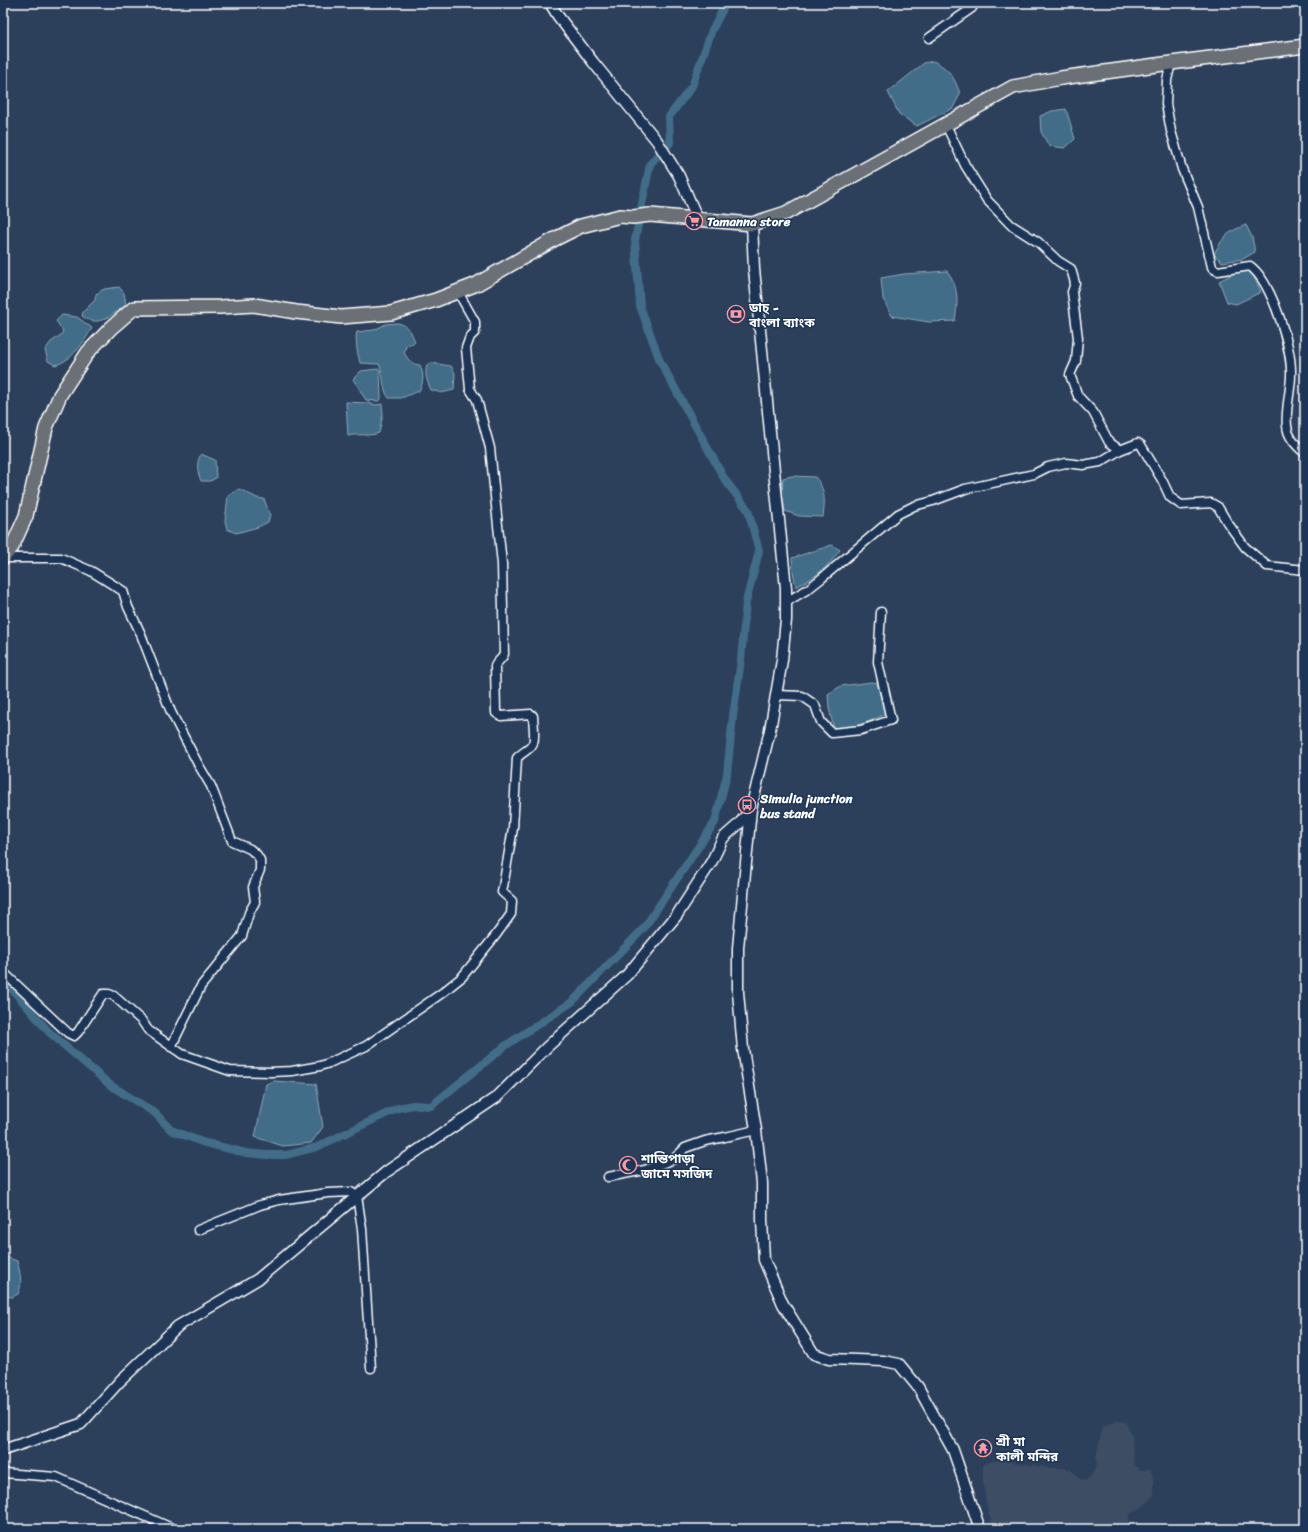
<svg xmlns="http://www.w3.org/2000/svg" width="1308" height="1532" viewBox="0 0 1308 1532" font-family="Sriracha,'Noto Sans Bengali',sans-serif">
  <rect width="100%" height="100%" fill="#2c405c"/>
  <filter id="ink" filterUnits="userSpaceOnUse"><feTurbulence type="fractalNoise" baseFrequency=".025" numOctaves="2"/><feDisplacementMap in="SourceGraphic" scale="8" xChannelSelector="R" yChannelSelector="G"/><feConvolveMatrix kernelMatrix="1 2 1 2 8 2 1 2 1" color-interpolation-filters="sRGB"/></filter>
  <g filter="url(#ink)">
    <path fill="#3e4d63" d="M 1117,1421 L 1126,1422 L 1132,1436 L 1134,1466 L 1141,1470 L 1150,1470 L 1154,1478 L 1154,1495 L 1144,1506 L 1130,1514 L 1128,1523 L 1134,1529 L 994,1529 L 988,1512 L 983,1484 L 983,1465 L 993,1461 L 1006,1461 L 1049,1468 L 1063,1468 L 1071,1470 L 1080,1479 L 1085,1481 L 1091,1476 L 1097,1464 L 1096,1459 L 1102,1427 Z"/>
    <path fill="#426d88" stroke="#8ea7b8" d="M 933,61 C 949,68 955,78 960,94 L 953,108 L 917,126 L 899,114 L 888,92 L 924,63 Z
      M 1066,109 L 1075,139 L 1065,148 L 1049,146 L 1041,132 L 1040,116 L 1052,111 Z
      M 1246,225 L 1252,237 L 1255,252 L 1243,259 L 1222,262 L 1214,254 C 1224,236 1227,232 1246,225 Z
      M 947,271 C 959,287 958,302 955,321 L 929,322 L 892,316 L 883,299 L 881,278 L 904,274 Z
      M 1248,271 L 1253,275 L 1261,292 L 1236,304 L 1227,302 L 1219,281 L 1235,273 Z
      M 119,287 L 124,293 L 126,305 C 112,314 99,329 82,316 L 83,312 L 95,300 L 96,294 L 104,289 Z
      M 62,315 L 77,317 L 92,328 C 84,342 72,361 55,365 L 48,361 L 45,350 L 51,342 L 61,335 L 63,331 L 56,321 Z
      M 398,323 C 409,326 411,331 415,342 L 406,346 L 404,352 C 407,359 412,365 420,365 C 424,375 424,382 419,391 L 401,398 L 389,398 C 381,388 385,375 379,364 L 360,363 L 357,350 L 356,337 L 357,332 L 374,330 L 386,324 Z
      M 431,363 L 451,366 L 455,373 L 454,390 L 441,393 L 431,390 C 427,381 424,374 427,365 Z
      M 378,369 L 380,370 L 381,399 L 378,401 L 366,400 L 353,379 L 361,371 Z
      M 346,402 L 367,403 L 376,405 L 382,404 L 383,414 L 379,433 C 369,437 358,433 348,436 Z
      M 201,454 L 215,460 L 216,478 L 210,481 L 201,481 C 197,471 196,463 201,454 Z
      M 792,476 L 815,477 C 826,489 825,502 823,517 L 799,516 L 785,511 L 782,493 L 783,478 Z
      M 239,489 L 257,498 L 264,499 L 270,515 L 268,522 L 258,527 L 236,533 L 227,529 L 225,521 L 228,496 Z
      M 832,545 L 840,550 C 826,569 817,576 796,587 L 793,572 L 792,558 Z
      M 871,682 L 877,683 L 885,714 C 868,723 854,727 834,729 L 829,708 L 828,694 L 841,686 Z
      M 274,1081 L 316,1084 L 323,1127 L 311,1143 L 283,1146 L 255,1137 L 266,1084 Z
      M 3,1256 L 17,1261 C 20,1272 23,1283 18,1294 L 12,1297 L 3,1296 Z"/>
    <g fill="none" stroke-linecap="round" stroke-linejoin="round">
      <path stroke="#426d88" stroke-width="8" d="M 3,977 L 11,988 L 49,1032 L 110,1085 L 155,1113 L 171,1130 L 202,1142 L 246,1153 L 267,1155 L 286,1155 L 317,1147 L 398,1108 L 413,1105 L 431,1106 L 505,1046 L 572,1002 L 644,928 L 715,822 L 727,774 L 733,716 L 741,660 L 746,602 L 759,551 L 748,510 L 725,480 L 660,361 L 640,306 L 635,240 L 650,164 L 670,143 L 669,117 L 692,86 L 712,30 L 726,3"/>
      <defs>
        <path id="minor" d="M 929,38 L 972,8 L 973,3
          M 1171,63 L 1167,80 L 1166,104 L 1171,131 L 1182,169 L 1198,207 L 1212,267 L 1214,269 L 1218,271 L 1250,266 C 1272,282 1292,348 1291,375 C 1291,390 1285,411 1287,426 C 1288,438 1296,446 1305,453
          M 946,125 L 965,165 L 987,200 L 1011,225 L 1038,242 L 1058,261 L 1071,269 L 1075,283 L 1072,292 L 1078,338 L 1076,361 L 1070,375 L 1078,396 L 1093,412 L 1109,442 L 1120,450 L 1138,443 L 1141,445 L 1162,480 L 1170,497 L 1181,505 L 1211,503 L 1218,507 L 1227,522 L 1245,547 L 1267,566 L 1305,570
          M 3,558 L 61,558 L 91,571 L 123,591 L 128,607 L 140,632 L 171,712 L 198,764 L 211,786 L 232,841 L 250,849 L 257,855 L 260,860 L 260,870 L 253,887 L 255,902 L 249,913 L 242,936 L 201,986 L 171,1047
          M 786,602 L 808,589 L 822,578 L 898,514 L 914,506 L 933,501 L 965,489 L 1034,474 L 1048,467 L 1066,463 L 1083,465 L 1100,462 L 1120,450
          M 776,695 L 802,696 L 815,705 L 821,722 L 832,733 L 861,730 L 891,720 L 878,662 L 881,612
          M 3,972 L 68,1033 L 74,1036 L 78,1032 L 103,994 L 109,994 L 114,996 L 142,1021 L 148,1030 L 182,1054 L 230,1071 L 271,1072 L 292,1071 L 320,1066 L 329,1063 L 366,1046 L 442,993 L 462,977 L 496,935 L 511,914 L 512,901 L 502,892 L 503,887 L 513,828 L 517,758 C 521,753 529,750 532,745 C 536,740 533,722 533,716 L 531,714 L 501,716 L 496,713 L 495,666 C 497,661 502,660 504,654 L 502,564 L 490,448 L 477,400 L 470,389 L 466,348 L 470,337 L 475,332 L 475,322 L 458,292
          M 608,1177 L 645,1170 L 674,1159 L 685,1148 L 705,1141 L 725,1137 L 756,1130
          M 198,1230 L 260,1205 L 279,1200 L 328,1193 L 351,1192 L 357,1196 L 362,1229 L 371,1368
          M 3,1473 L 56,1477 L 174,1529"/>
        <path id="tertiary" d="M 550,3 L 558,16 L 593,62 L 657,141 L 679,176 L 698,220
          M 751,809 L 738,948 L 738,992 L 743,1049 L 756,1130 L 762,1183 L 762,1220 L 764,1260 L 783,1304 L 814,1354 L 829,1359 L 884,1361 L 899,1364 L 918,1387 L 953,1450 L 980,1529
          M 3,1450 L 81,1424 L 120,1381 L 178,1326 L 258,1279 L 386,1172 L 497,1097 L 547,1047 L 627,975 L 677,915 L 712,861 L 723,838 L 740,823 L 751,809 L 770,730 L 782,660 L 786,620 L 786,588 L 770,432 L 754,269 L 752,224"/>
        <path id="primary" d="M 3,558 L 12,547 L 26,516 L 46,428 L 60,395 L 88,352 L 111,328 L 134,308 L 221,307 L 254,305 L 296,312 L 341,317 L 391,313 L 436,300 L 477,284 L 555,239 L 581,226 L 620,216 L 633,217 L 650,215 L 752,224 L 786,213 L 1013,87 L 1061,78 L 1171,63 L 1305,46"/>
      </defs>
      <use href="#minor" stroke="#fff" stroke-width="11"/>
      <use href="#tertiary" stroke="#fff" stroke-width="13"/>
      <use href="#primary" stroke="#fff" stroke-width="16"/>
      <use href="#minor" stroke="#1d3557" stroke-width="8"/>
      <use href="#tertiary" stroke="#1d3557" stroke-width="10"/>
      <use href="#primary" stroke="#6b6f74" stroke-width="13"/>
    </g>
  </g>
  <defs>
    <symbol id="supermarket-ring" viewBox="-11 -11 22 22"><circle r="9.5" fill="#1d3557" stroke="#ff9aa2" stroke-width="1.5"/><path d="M-6-5.5h2.5l.6 2H6L4.5 2H-2.5L-4.4-4H-6ZM-1.5 3.2a1.3 1.3 0 1 0 .1 0ZM3 3.2a1.3 1.3 0 1 0 .1 0Z" fill="#ff9aa2"/></symbol>
    <symbol id="bank-ring" viewBox="-11 -11 22 22"><circle r="9.5" fill="#1d3557" stroke="#ff9aa2" stroke-width="1.5"/><path d="M-6-4H6V4H-6ZM0-2.3a2.3 2.3 0 1 0 0 4.6a2.3 2.3 0 1 0 0-4.6Z" fill="#ff9aa2"/></symbol>
    <symbol id="bus-ring" viewBox="-11 -11 22 22"><circle r="9.5" fill="#1d3557" stroke="#ff9aa2" stroke-width="1.5"/><path d="M-5-6H5V4H4V6H2V4H-2V6H-4V4H-5ZM-3.5-4V0h7V-4ZM-3.5 1.2v1.5H-2V1.2ZM2 1.2v1.5H3.5V1.2Z" fill="#ff9aa2"/></symbol>
    <symbol id="mosque-ring" viewBox="-11 -11 22 22"><circle r="9.5" fill="#1d3557" stroke="#ff9aa2" stroke-width="1.5"/><path d="M3.5-4.9A6 6 0 1 0 3.5 4.9A5 5 0 1 1 3.5-4.9Z" fill="#ff9aa2"/></symbol>
    <symbol id="temple-ring" viewBox="-11 -11 22 22"><circle r="9.5" fill="#1d3557" stroke="#ff9aa2" stroke-width="1.5"/><path d="M0-6L5-2H3V0L6.5 2.5H4V6H1.5V3h-3V6H-4V2.5H-6.5L-3 0V-2H-5Z" fill="#ff9aa2"/></symbol>
  </defs>
  <g fill-rule="evenodd">
    <use href="#supermarket-ring" x="684" y="211" width="20" height="20"/>
    <use href="#bank-ring" x="726" y="304" width="20" height="20"/>
    <use href="#bus-ring" x="737" y="795" width="20" height="20"/>
    <use href="#mosque-ring" x="618" y="1155" width="20" height="20"/>
    <use href="#temple-ring" x="973" y="1438" width="20" height="20"/>
  </g>
  <g text-anchor="middle" dominant-baseline="central" stroke-width="3" stroke-linejoin="round" paint-order="stroke">
    <g font-size="13" font-weight="bold" fill="#fff" stroke="#1d3557" text-anchor="start">
      <text x="707" y="221">Tamanna store</text>
      <text x="749" y="307">ডাচ্ -<tspan x="749" dy="15">বাংলা ব্যাংক</tspan></text>
      <text x="760" y="798">Simulia junction<tspan x="760" dy="15">bus stand</tspan></text>
      <text x="641" y="1158">শান্তিপাড়া<tspan x="641" dy="15">জামে মসজিদ</tspan></text>
      <text x="996" y="1441">শ্রী মা<tspan x="996" dy="15">কালী মন্দির</tspan></text>
    </g>
  </g>
  <rect width="1308" height="1532" fill="none" stroke="#1d3557" stroke-width="16"/>
  <rect x="8" y="8" width="1292" height="1516" fill="none" stroke="#fff" stroke-width="1.5" filter="url(#ink)"/>
</svg>
